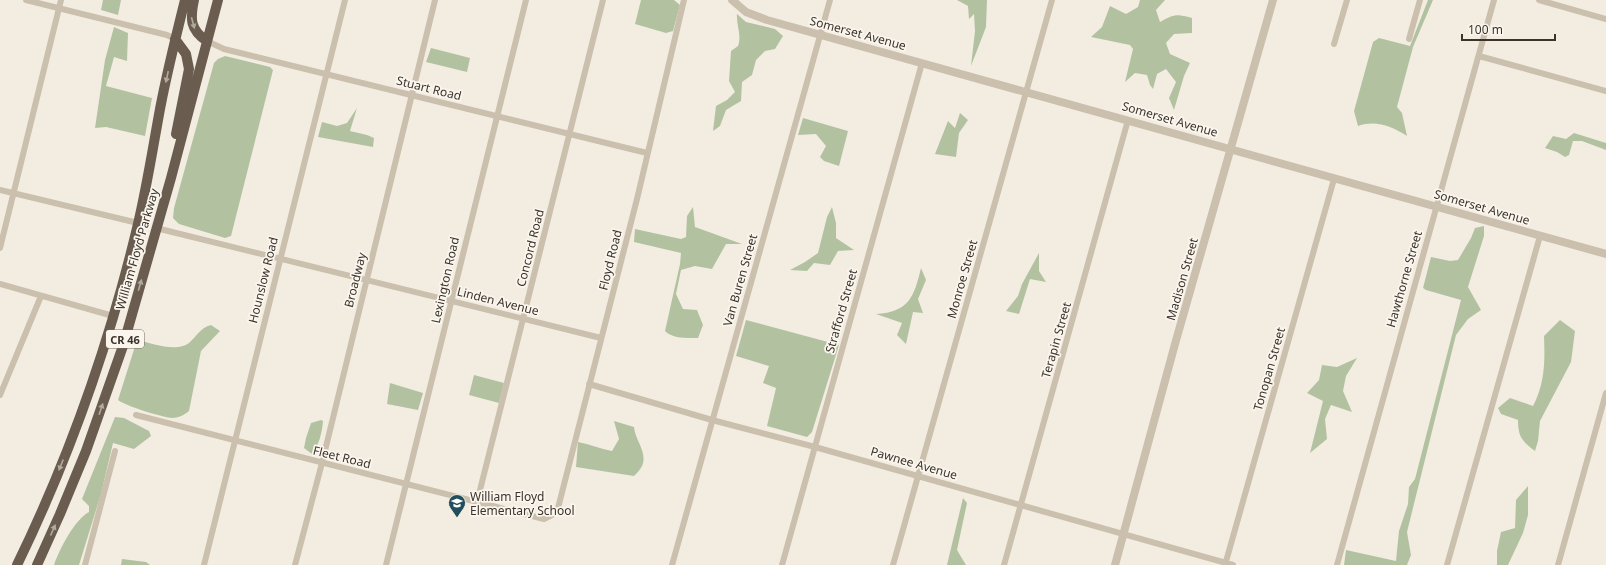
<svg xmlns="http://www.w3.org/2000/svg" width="1606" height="565" viewBox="0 0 1606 565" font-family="'Noto Sans',sans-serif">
  <rect width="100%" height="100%" fill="#f3ede1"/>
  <path fill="#b2c2a1" d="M 103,0 L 121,0 L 118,15 L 101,10 Z
    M 641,0 L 674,0 L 680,5 L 673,31 L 666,33 L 635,24 Z
    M 957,0 L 987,0 L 986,27 L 971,66 L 975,31 L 974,14 L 969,19 L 968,6 Z
    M 1140,0 L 1165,0 L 1156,10 L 1160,22 C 1175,14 1176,14 1192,18 L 1192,33 L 1174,34 L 1166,43 L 1170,54 L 1190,63 L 1184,76 L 1174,110 L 1169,98 L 1176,82 L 1166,69 L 1157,74 L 1153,89 L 1150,85 L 1147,75 L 1135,73 L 1125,82 L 1133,49 L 1130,45 L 1091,37 L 1102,27 L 1110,6 L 1126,14 L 1138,7 Z
    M 1428,0 L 1433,0 L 1413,47 L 1397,107 L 1402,113 L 1407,136 C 1391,126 1376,120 1358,126 L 1354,111 L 1373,42 L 1379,38 L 1410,46 Z
    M 737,14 L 746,22 L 775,29 L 783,36 L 775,49 L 765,51 L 756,60 L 752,75 L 742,82 L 741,101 L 726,110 L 720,126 L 713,131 L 716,106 L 727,100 L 735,92 L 729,81 L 731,51 L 738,46 C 742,35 736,25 737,14 Z
    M 114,27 L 128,33 L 127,61 L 114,57 L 106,86 L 152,98 L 145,136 L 106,127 L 95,128 L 105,60 Z
    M 431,48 L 470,58 L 467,72 L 426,62 Z
    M 225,56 L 270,67 L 273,70 L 231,236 L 225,238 L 179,224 L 173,218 L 174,208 L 214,63 L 218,59 Z
    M 357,108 L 350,131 L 367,135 L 374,138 L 373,147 L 318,137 L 322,122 L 337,126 L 347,123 Z
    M 960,113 L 968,120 L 959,133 L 956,157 L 935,154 L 948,121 L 955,128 Z
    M 803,118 L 848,131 L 839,166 L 824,161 L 820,157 L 826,146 L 816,134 L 798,135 Z
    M 1574,133 L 1606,143 L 1606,150 L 1582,141 L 1573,141 L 1569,155 L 1565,157 L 1557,152 L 1545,148 L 1553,136 L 1566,139 Z
    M 693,207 L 695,227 L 742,244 L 726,244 L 712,269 L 695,266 L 681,270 L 676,294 L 683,309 L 697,310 L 703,325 L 698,338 C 687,338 673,339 665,331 L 680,264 L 681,253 L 634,242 L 635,229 L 681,239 L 686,237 L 687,216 Z
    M 832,207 L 836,223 L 836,238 L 854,250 L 838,251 L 830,265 L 814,263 L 807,271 L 790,270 L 805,262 L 818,253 L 827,217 Z
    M 1484,226 L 1484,236 L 1468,287 L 1481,310 L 1468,319 L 1456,335 L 1407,532 L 1411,555 L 1407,565 L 1344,565 L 1346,550 L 1396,561 L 1399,531 L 1408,504 L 1409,487 L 1415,479 L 1461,300 L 1426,290 L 1423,288 L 1431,257 L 1450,261 L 1458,260 L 1471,238 L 1475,228 Z
    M 1039,253 L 1039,271 L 1046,282 L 1030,279 L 1019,314 L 1006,311 L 1018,296 L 1022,284 Z
    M 921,268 L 926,280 L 918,299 L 923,313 L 913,312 L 906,344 L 897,335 L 902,323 L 876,314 C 909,312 914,297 921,268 Z
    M 746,320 L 839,345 L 812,432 L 807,437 L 767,426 L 776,388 L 763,383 L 769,366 L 736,356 Z
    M 1560,320 L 1575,331 L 1571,362 L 1540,421 L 1538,441 L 1535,451 C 1522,441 1518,437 1518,420 L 1501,414 L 1498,408 L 1510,398 L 1533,406 C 1545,383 1545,361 1544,336 Z
    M 211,325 L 220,331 L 201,351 L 189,411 C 184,415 179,418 172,418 C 161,417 126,406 118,400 L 137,340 C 152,343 176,353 189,343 C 197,336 200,328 211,325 Z
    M 1357,358 L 1346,376 L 1343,391 L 1352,412 L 1331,405 L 1325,419 L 1327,439 L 1310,453 L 1323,401 L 1307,393 L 1319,380 L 1322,365 L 1337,367 Z
    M 474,375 L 504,383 L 499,403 L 469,395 Z
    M 390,383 L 423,393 L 418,410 L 387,404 Z
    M 115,417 L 124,418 L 149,431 L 151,436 L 134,449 L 113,443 L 101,494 L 79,565 L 54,565 C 59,550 75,519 89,512 L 89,506 L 82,499 Z
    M 321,420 L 323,421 C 322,433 319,445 312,454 L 304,448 L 306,438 L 311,423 Z
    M 614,421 L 634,427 C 635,440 648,453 642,466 C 640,470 637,473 634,476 L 576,467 L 578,442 C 590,444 600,449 612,451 L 619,439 Z
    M 1528,486 L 1528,515 L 1523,533 L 1508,565 L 1497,565 L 1497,551 L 1501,532 L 1515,528 L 1516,500 Z
    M 963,498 L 967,503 L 957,550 L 966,565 L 947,565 Z
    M 122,559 L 146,562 L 150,565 L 121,565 Z"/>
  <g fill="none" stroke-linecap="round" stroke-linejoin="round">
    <path stroke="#cbbfad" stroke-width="6" d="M 26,0 L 167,35 L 175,39
      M 1539,0 L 1606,19
      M 1409,39 L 1420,0
      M 207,41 L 224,49 L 647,153
      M 1334,44 L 1347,0
      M 1479,56 L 1606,91
      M 0,190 L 138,223
      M 156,228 L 601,338
      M 0,248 L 61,0
      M 0,284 L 113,316
      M 589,384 L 712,420 L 815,447 L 1233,565
      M 0,395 L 41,296
      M 136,415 L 544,519 L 552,515 L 558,508 L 637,199 L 684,0
      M 477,502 L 603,0
      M 85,565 L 115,451
      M 204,565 L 345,0
      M 295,565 L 322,463 L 435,0
      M 386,565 L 526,0
      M 672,565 L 830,0
      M 782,565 L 922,63
      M 893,565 L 1052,0
      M 1004,565 L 1128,120
      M 1225,565 L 1334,179
      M 1337,565 L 1494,0
      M 1447,565 L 1540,236
      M 1558,565 L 1606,393"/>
    <path stroke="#cbbfad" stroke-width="8" d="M 732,0 L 746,12 L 767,20 L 1606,254
      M 1115,565 L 1175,344 L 1273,0"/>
    <path stroke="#6a5d50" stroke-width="10" d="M 194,0 C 190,19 190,30 207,41
      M 175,39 L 186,54 L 189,69 L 176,134
      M 17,565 C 70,456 110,342 138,224 C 147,186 153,147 160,109 C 167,72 176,36 185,0
      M 37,565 L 60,514 L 86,451 L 123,346 L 171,178 L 218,0"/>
  </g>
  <defs><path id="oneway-solid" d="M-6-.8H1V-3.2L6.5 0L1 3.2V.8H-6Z"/></defs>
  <g fill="#b2aa9f">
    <use href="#oneway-solid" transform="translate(193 23) rotate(75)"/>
    <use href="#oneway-solid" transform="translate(167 77) rotate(102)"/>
    <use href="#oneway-solid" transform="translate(140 285) rotate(-74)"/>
    <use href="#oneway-solid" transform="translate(101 409) rotate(-71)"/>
    <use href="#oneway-solid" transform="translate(61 465) rotate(112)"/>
    <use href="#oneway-solid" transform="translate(53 530) rotate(-66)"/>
  </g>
  <defs>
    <symbol id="school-pin" viewBox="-11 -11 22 30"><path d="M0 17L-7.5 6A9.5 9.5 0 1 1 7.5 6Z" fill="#224d5a" stroke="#faf6ee"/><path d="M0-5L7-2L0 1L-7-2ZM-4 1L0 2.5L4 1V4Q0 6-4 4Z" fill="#fff"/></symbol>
  </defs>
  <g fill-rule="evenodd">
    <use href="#school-pin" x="447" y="493" width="20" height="27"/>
  </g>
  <g text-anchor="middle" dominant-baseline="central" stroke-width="3.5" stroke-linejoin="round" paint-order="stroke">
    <rect fill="#faf6ee" stroke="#746d66" stroke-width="1" x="106" y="330" width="38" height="18" rx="3"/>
    <g font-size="11" font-weight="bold" fill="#3a322b">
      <text x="125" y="339">CR 46</text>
    </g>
    <g font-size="12" fill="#3a322b" stroke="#faf6ee">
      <text transform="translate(858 33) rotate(15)">Somerset Avenue</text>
      <text transform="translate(429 88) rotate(14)">Stuart Road</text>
      <text transform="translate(1170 119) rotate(16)">Somerset Avenue</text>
      <text transform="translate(1482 207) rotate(16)">Somerset Avenue</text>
      <text transform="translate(530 248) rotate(-76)">Concord Road</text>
      <text transform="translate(137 249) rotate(-74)">William Floyd Parkway</text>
      <text transform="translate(610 260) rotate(-76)">Floyd Road</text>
      <text transform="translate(962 279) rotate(-74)">Monroe Street</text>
      <text transform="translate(1182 279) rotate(-74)">Madison Street</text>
      <text transform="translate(1404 279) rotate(-74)">Hawthorne Street</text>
      <text transform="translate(263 280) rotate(-76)">Hounslow Road</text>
      <text transform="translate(355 280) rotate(-76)">Broadway</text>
      <text transform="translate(445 280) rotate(-77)">Lexington Road</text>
      <text transform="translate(740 280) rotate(-74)">Van Buren Street</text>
      <text transform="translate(498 301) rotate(14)">Linden Avenue</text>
      <text transform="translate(841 311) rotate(-74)">Strafford Street</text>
      <text transform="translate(1056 340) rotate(-74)">Terapin Street</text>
      <text transform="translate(1269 369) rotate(-74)">Tonopan Street</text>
      <text transform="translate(342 457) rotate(14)">Fleet Road</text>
      <text transform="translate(914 463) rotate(16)">Pawnee Avenue</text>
    </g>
    <g font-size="12" fill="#3a322b" stroke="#faf6ee" text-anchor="start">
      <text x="470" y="496">William Floyd<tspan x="470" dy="14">Elementary School</tspan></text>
    </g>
  </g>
  <path d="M1462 34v6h93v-6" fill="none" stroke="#3a322b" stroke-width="2"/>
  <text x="1468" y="34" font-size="12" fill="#3a322b" stroke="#faf6ee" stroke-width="3" paint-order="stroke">100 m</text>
</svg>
